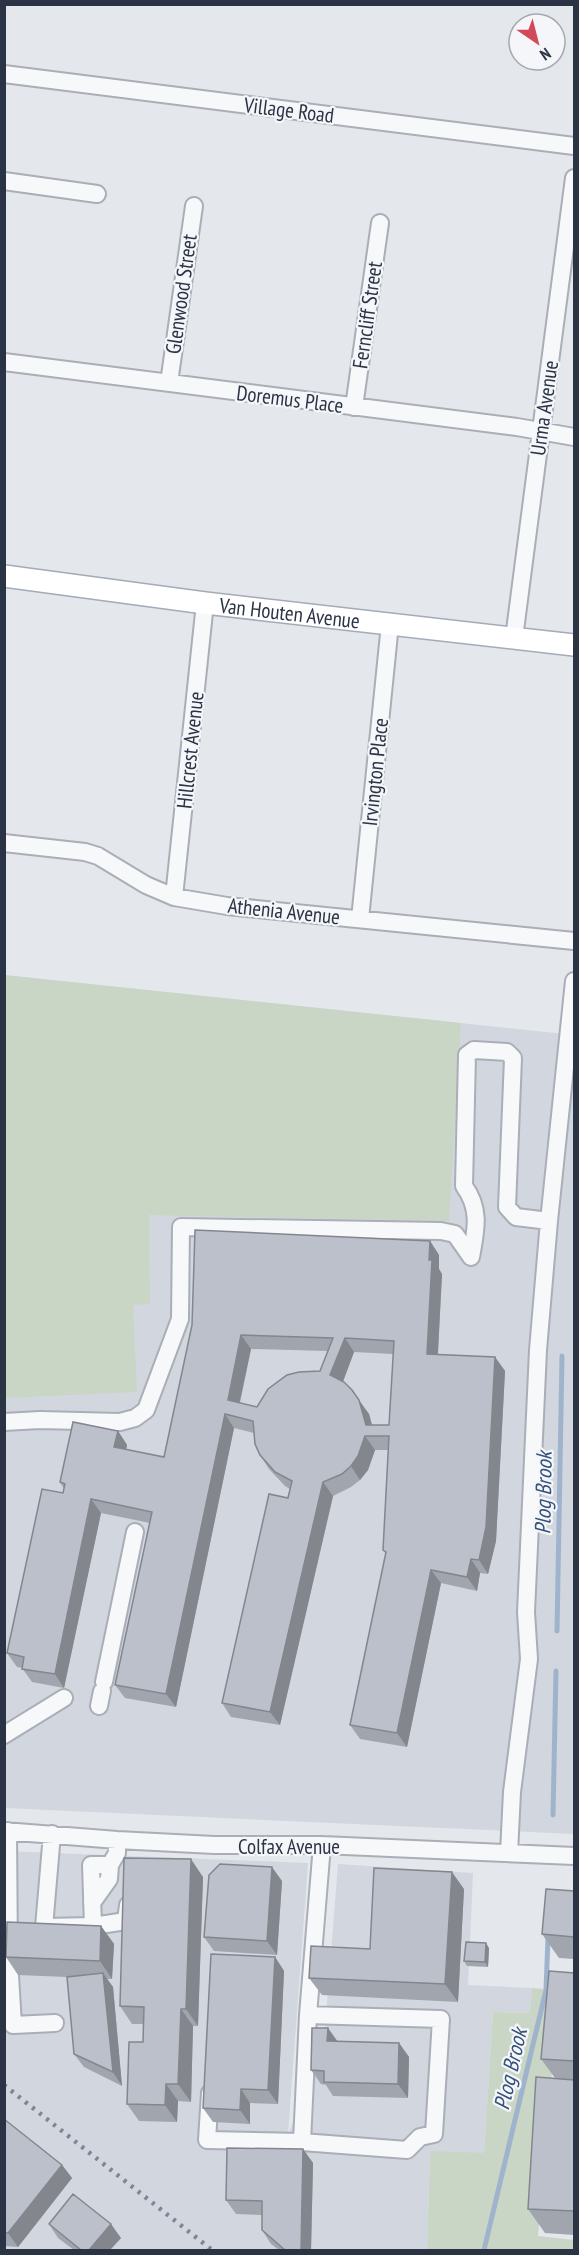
<svg xmlns="http://www.w3.org/2000/svg" width="579" height="2255" viewBox="0 0 579 2255" font-family="'PT Sans Narrow',sans-serif">
  <rect width="100%" height="100%" fill="#e4e7ec"/>
  <path fill="#d2d6de" d="M 4,975 L 574,1035 L 574,1834 L 5,1808 Z
    M 4,1851 L 308,1863 L 288,2134 L 323,2054 L 338,1864 L 473,1873 L 468,1985 L 532,1988 L 530,2013 L 493,2012 L 484,2154 L 430,2152 L 427,2250 L 5,2250 Z"/>
  <path fill="#c9d6c5" d="M 4,975 L 461,1023 L 449,1221 L 149,1215 L 150,1304 L 133,1305 L 137,1392 L 5,1398 Z
    M 532,1988 L 559,1990 L 538,2236 L 574,2240 L 574,2250 L 427,2250 L 430,2151 L 484,2153 L 493,2012 L 530,2013 Z"/>
  <g fill="none" stroke-linecap="round" stroke-linejoin="round">
    <path stroke="#9fb4cc" stroke-width="5" d="M 557,1631 L 562,1356
      M 553,1815 L 556,1671
      M 484,2250 L 546,1990 L 548,1937"/>
    <defs>
      <path id="minor" d="M 4,74 L 574,146
        M 4,181 L 97,194
        M 4,362 L 517,427 L 574,437
        M 169,383 L 194,206
        M 354,407 L 380,223
        M 514,638 L 574,178
        M 4,843 L 85,852 L 98,856 L 146,885 L 174,897 L 227,906 L 574,941
        M 174,897 L 205,603
        M 360,919 L 390,624
        M 471,1257 C 476,1230 481,1209 464,1186 L 467,1055 L 474,1050 L 507,1052 L 513,1058 L 507,1207 L 516,1217 L 549,1221
        M 4,1422 L 40,1420 L 120,1422 L 135,1418 L 146,1410 L 180,1319 L 181,1227 L 441,1231 L 455,1234 L 471,1257
        M 104,1682 L 135,1532
        M 99,1706 L 102,1691
        M 4,1735 L 64,1698
        M 4,1831 L 117,1840 L 214,1845 L 322,1845 L 574,1856
        M 52,1834 L 44,1927 L 93,1926 L 91,1865 L 110,1865
        M 509,1853 L 512,1792 L 529,1659 L 526,1612 L 538,1350 L 549,1221 L 574,981
        M 92,1903 L 109,1879 L 110,1865 L 117,1853 L 117,1840
        M 93,1926 L 126,1921 L 128,1905
        M 4,1959 L 9,1959 L 8,1831
        M 9,1959 L 13,2025 L 55,2023
        M 308,2015 L 441,2019 L 434,2134 L 420,2137 L 407,2150 L 302,2142 L 308,2015 L 322,1845
        M 210,2093 L 207,2140 L 302,2142"/>
      <g id="major">
        <path id="s1" d="M 4,576 L 205,603 L 574,645"/>
      </g>
    </defs>
    <use href="#minor" stroke="#a9aeb7" stroke-width="20"/>
    <use href="#major" stroke="#a3abb8" stroke-width="24"/>
    <use href="#minor" stroke="#f7f8fa" stroke-width="16"/>
    <use href="#major" stroke="#fff" stroke-width="21"/>
    <path stroke="#7d8696" stroke-width="4.5" stroke-dasharray="3 6" stroke-linecap="butt" d="M 4,2085 L 212,2250"/>
  </g>
  <path fill="#a1a5ae" fill-rule="evenodd" d="M 430,1241 L 439,1255 L 439,1269 L 442,1274 L 438,1355 L 495,1357 L 505,1371 L 496,1541 L 488,1574 L 480,1573 L 477,1591 L 441,1583 L 407,1747 L 360,1739 L 350,1725 L 386,1554 L 383,1550 L 388,1450 L 375,1450 L 368,1470 L 360,1480 L 351,1487 L 333,1496 L 280,1725 L 231,1717 L 222,1703 L 290,1489 L 285,1486 L 269,1469 L 260,1455 L 254,1433 L 234,1428 L 176,1707 L 125,1698 L 115,1685 L 150,1523 L 101,1513 L 64,1688 L 32,1682 L 22,1668 L 17,1667 L 7,1653 L 63,1493 L 64,1489 L 60,1482 L 118,1431 L 127,1445 L 126,1449 L 164,1457 L 192,1325 ZM 251,1349 L 328,1351 L 320,1371 L 257,1407 L 240,1403 ZM 354,1352 L 393,1354 L 389,1425 L 372,1425 L 369,1414 L 343,1382 Z
    M 203,1877 L 198,2026 L 193,2026 L 191,2102 L 178,2101 L 177,2122 L 139,2121 L 127,2104 L 143,2042 L 143,2024 L 132,2024 L 120,2006 Z
    M 282,1881 L 277,1955 L 214,1951 L 204,1937 Z
    M 464,1889 L 458,2002 L 322,1995 L 309,1978 L 370,1949 Z
    M 574,1891 L 574,1959 L 559,1958 L 542,1934 Z
    M 101,1926 L 114,1944 L 112,1979 L 107,1979 L 113,1987 L 122,2086 L 84,2067 L 74,2054 L 67,1977 L 18,1975 L 6,1957 Z
    M 489,1948 L 488,1967 L 467,1966 L 464,1961 Z
    M 275,1957 L 284,1971 L 278,2104 L 250,2103 L 250,2124 L 213,2122 L 203,2108 Z
    M 574,1973 L 574,2235 L 545,2233 L 528,2209 L 555,2078 L 541,2059 Z
    M 337,2041 L 399,2043 L 409,2057 L 408,2098 L 333,2096 L 326,2085 L 321,2084 L 311,2070 Z
    M 4,2119 L 62,2165 L 72,2178 L 18,2247 L 4,2246 Z
    M 303,2149 L 313,2163 L 311,2250 L 279,2250 L 271,2244 L 262,2230 L 262,2215 L 236,2214 L 226,2200 Z
    M 49,2224 L 121,2238 L 110,2250 L 74,2250 L 58,2238 Z"/>
  <path fill="#83868d" d="M 430,1241 L 439,1255 L 439,1269 L 442,1274 L 437,1368 L 427,1354 Z
    M 241,1335 L 251,1349 L 237,1414 L 228,1400 Z
    M 345,1338 L 354,1352 L 340,1389 L 330,1375 Z
    M 495,1357 L 505,1371 L 496,1541 L 488,1574 L 479,1560 Z
    M 359,1400 L 369,1414 L 375,1436 L 366,1425 Z
    M 225,1414 L 234,1428 L 176,1707 L 166,1694 Z
    M 118,1431 L 127,1445 L 124,1461 L 114,1447 Z
    M 365,1436 L 375,1450 L 368,1470 L 360,1480 L 351,1466 Z
    M 323,1482 L 333,1496 L 280,1725 L 270,1712 Z
    M 91,1499 L 101,1513 L 64,1688 L 55,1674 Z
    M 471,1559 L 480,1573 L 477,1591 L 467,1577 Z
    M 431,1570 L 441,1583 L 407,1747 L 397,1733 Z
    M 191,1859 L 203,1877 L 198,2026 L 186,2009 Z
    M 272,1867 L 282,1881 L 277,1955 L 267,1941 Z
    M 452,1872 L 464,1889 L 458,2002 L 445,1984 Z
    M 101,1926 L 114,1944 L 112,1979 L 100,1961 Z
    M 486,1943 L 489,1948 L 488,1967 L 485,1962 Z
    M 275,1957 L 284,1971 L 278,2104 L 268,2090 Z
    M 103,1973 L 113,1987 L 122,2086 L 113,2072 Z
    M 181,2009 L 193,2026 L 191,2102 L 178,2084 Z
    M 328,2028 L 338,2042 L 327,2041 Z
    M 399,2043 L 409,2057 L 408,2098 L 398,2084 Z
    M 166,2084 L 178,2101 L 177,2122 L 165,2105 Z
    M 241,2089 L 250,2103 L 250,2124 L 240,2110 Z
    M 303,2149 L 313,2163 L 311,2250 L 301,2250 Z
    M 62,2165 L 72,2178 L 18,2247 L 8,2233 Z
    M 111,2224 L 121,2238 L 110,2250 L 89,2250 Z"/>
  <path fill="#bbc0ca" stroke="#83868d" stroke-width="1.5" fill-rule="evenodd" d="M 195,1230 L 430,1241 L 429,1260 L 432,1260 L 427,1354 L 495,1357 L 486,1527 L 479,1560 L 471,1559 L 467,1577 L 431,1570 L 397,1733 L 350,1725 L 386,1552 L 383,1550 L 389,1436 L 365,1436 L 358,1456 L 351,1466 L 342,1474 L 323,1482 L 270,1712 L 222,1703 L 269,1494 L 288,1498 L 292,1481 L 275,1472 L 260,1455 L 255,1444 L 253,1421 L 225,1414 L 166,1694 L 115,1685 L 152,1512 L 91,1499 L 55,1674 L 22,1669 L 24,1657 L 7,1653 L 42,1489 L 63,1493 L 65,1484 L 60,1482 L 73,1422 L 118,1431 L 114,1447 L 164,1457 L 192,1325 ZM 241,1335 L 333,1338 L 320,1371 L 299,1372 L 287,1375 L 268,1389 L 257,1407 L 228,1400 ZM 345,1338 L 394,1341 L 389,1425 L 366,1425 L 359,1400 L 352,1390 L 344,1382 L 330,1375 Z
    M 124,1858 L 191,1859 L 186,2009 L 181,2009 L 178,2084 L 166,2084 L 165,2105 L 127,2104 L 129,2042 L 143,2042 L 144,2007 L 120,2006 Z
    M 220,1864 L 272,1867 L 267,1941 L 204,1937 L 209,1875 Z
    M 374,1868 L 452,1872 L 445,1984 L 309,1978 L 311,1946 L 370,1949 Z
    M 546,1889 L 574,1891 L 574,1937 L 542,1934 Z
    M 7,1922 L 101,1926 L 100,1961 L 6,1957 Z
    M 466,1942 L 486,1943 L 485,1962 L 464,1961 Z
    M 211,1954 L 275,1957 L 268,2090 L 241,2089 L 240,2110 L 203,2108 Z
    M 549,1971 L 574,1973 L 574,2061 L 541,2059 Z
    M 103,1973 L 113,2072 L 74,2054 L 67,1977 Z
    M 312,2028 L 328,2028 L 327,2041 L 399,2043 L 398,2084 L 324,2082 L 324,2071 L 311,2070 Z
    M 536,2077 L 574,2080 L 574,2211 L 528,2209 Z
    M 4,2119 L 62,2165 L 8,2233 L 4,2233 Z
    M 227,2148 L 303,2149 L 301,2250 L 285,2250 L 262,2230 L 262,2201 L 226,2200 Z
    M 73,2194 L 111,2224 L 89,2250 L 81,2250 L 49,2224 Z"/>
  <g text-anchor="middle" dominant-baseline="central" stroke-width="4.5" stroke-linejoin="round" paint-order="stroke">
    <g font-size="21" fill="#2b3445" stroke="#f4f6f9">
      <text transform="translate(289 110) rotate(7)">Village Road</text>
      <text transform="translate(181 294) rotate(-82)">Glenwood Street</text>
      <text transform="translate(367 315) rotate(-82)">Ferncliff Street</text>
      <text transform="translate(290 399) rotate(7)">Doremus Place</text>
      <text transform="translate(544 408) rotate(-82)">Urma Avenue</text>
      <text stroke="none"><textPath href="#s1" startOffset="288">Van Houten Avenue</textPath></text>
      <text transform="translate(190 750) rotate(-84)">Hillcrest Avenue</text>
      <text transform="translate(375 772) rotate(-84)">Irvington Place</text>
      <text transform="translate(284 911) rotate(6)">Athenia Avenue</text>
      <text x="289" y="1846">Colfax Avenue</text>
    </g>
    <g font-size="22" font-style="italic" fill="#34527a" stroke="#f4f6f9">
      <text transform="translate(543 1493) rotate(-89)">Plog Brook</text>
      <text transform="translate(510 2069) rotate(-77)">Plog Brook</text>
    </g>
  </g>
  <rect width="579" height="2255" fill="none" stroke="#2b3445" stroke-width="12"/>
  <g transform="translate(537 42) rotate(145)"><circle r="28" fill="#f4f6f9" stroke="#a4a8b1" stroke-width="1.5"/>
  <path d="M0-4.5L10 22L0 15L-10 22Z" fill="#d1495b"/>
  <text y="-9" font-size="16" font-weight="bold" text-anchor="middle" fill="#2b3445">N</text>
  </g>
</svg>
